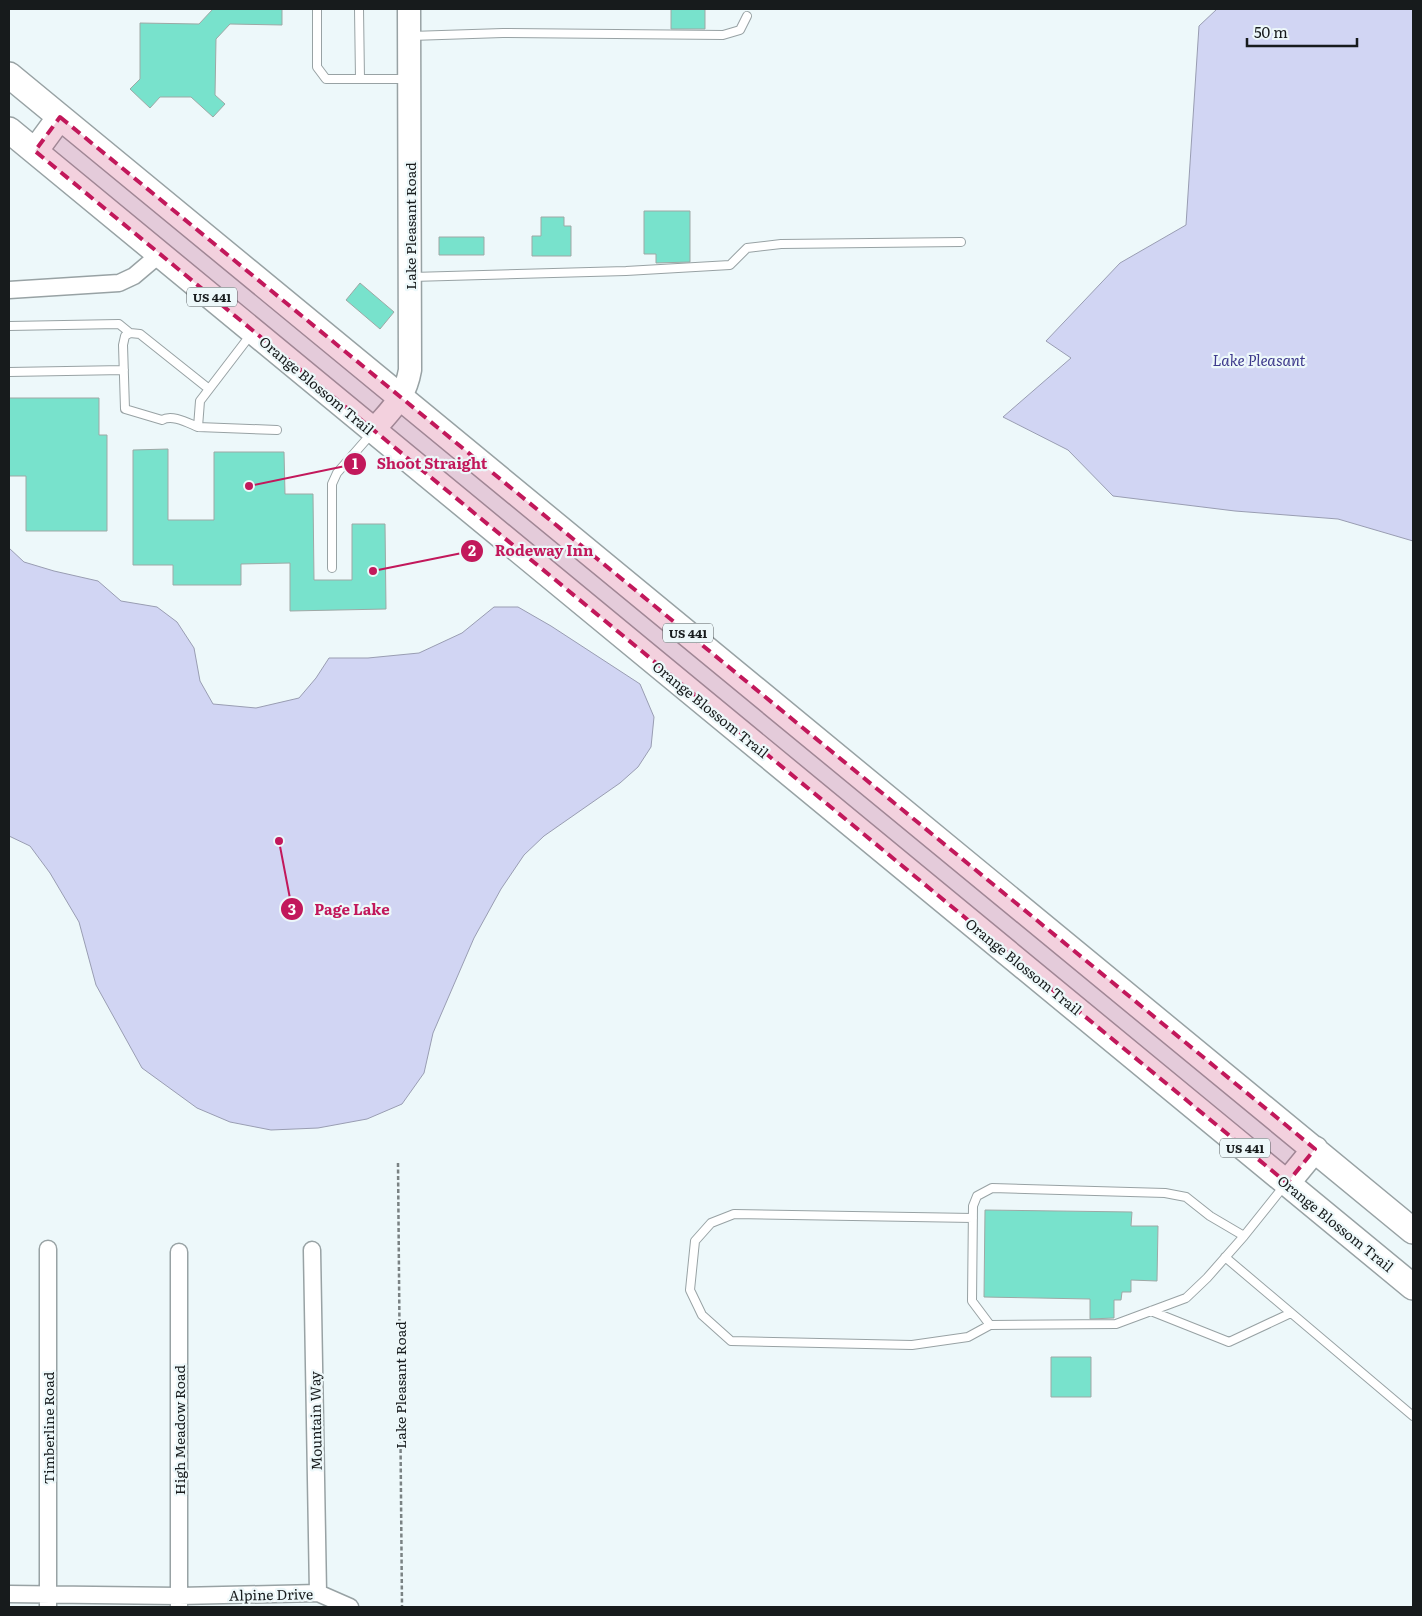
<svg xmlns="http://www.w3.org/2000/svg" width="1422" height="1616" viewBox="0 0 1422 1616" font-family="Literata,serif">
  <rect width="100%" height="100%" fill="#edf8fa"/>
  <path fill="#d1d5f3" stroke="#999db2" d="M 1217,9 L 1413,9 L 1413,541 L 1338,519 L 1235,511 L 1113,496 L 1068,450 L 1003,417 L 1071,358 L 1046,341 L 1120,263 L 1186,225 L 1199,26 Z
    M 9,548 L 24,562 L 54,571 L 98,581 L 121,601 L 157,607 L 177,622 L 194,648 L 200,681 L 213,704 L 256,708 L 299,698 L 316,678 L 329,658 L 368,658 L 419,653 L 462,633 L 494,607 L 518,607 L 551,626 L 640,684 L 654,717 L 651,747 L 638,767 L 620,783 L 544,836 L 524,855 L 501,889 L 474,938 L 433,1033 L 424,1073 L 402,1104 L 367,1119 L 318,1128 L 271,1130 L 230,1122 L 197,1108 L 142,1068 L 96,985 L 79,922 L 50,873 L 30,846 L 9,836 Z"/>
  <path fill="#78e2cc" stroke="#9ea8a5" d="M 213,9 L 282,9 L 282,25 L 230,24 L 216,39 L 215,95 L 225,104 L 213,117 L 191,97 L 160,97 L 150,108 L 130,89 L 140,79 L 140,23 L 199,24 Z
    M 671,9 L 705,9 L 705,29 L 671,29 Z
    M 644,211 L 690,211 L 690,262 L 656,263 L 656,254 L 644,254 Z
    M 541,217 L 564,217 L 564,226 L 571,226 L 571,256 L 532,256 L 532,236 L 541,236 Z
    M 439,237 L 484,237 L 484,255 L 439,255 Z
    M 360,283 L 394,312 L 380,329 L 346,300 Z
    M 9,398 L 99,398 L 99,435 L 107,435 L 107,531 L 26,531 L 26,476 L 9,476 Z
    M 168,449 L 168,520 L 214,520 L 214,452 L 284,452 L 285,494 L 313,494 L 314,580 L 352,580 L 352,524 L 385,524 L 386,609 L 290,611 L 290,563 L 241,564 L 241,585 L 173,585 L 173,565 L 133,565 L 133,450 Z
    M 985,1210 L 1132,1212 L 1131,1226 L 1158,1226 L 1157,1281 L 1131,1280 L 1131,1292 L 1122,1292 L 1121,1300 L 1114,1300 L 1114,1318 L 1090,1319 L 1090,1299 L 984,1297 Z
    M 1051,1357 L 1091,1357 L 1091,1397 L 1051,1397 Z"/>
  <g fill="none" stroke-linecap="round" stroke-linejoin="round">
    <defs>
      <path id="lane" d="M 317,9 L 317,67 L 326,79 L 407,79
        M 359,9 L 360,79
        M 411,36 L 503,33 L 723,35 L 740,30 L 747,16
        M 412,277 L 626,271 L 730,265 L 747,248 L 781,244 L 961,242
        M 9,326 L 119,324 L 130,333
        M 252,333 L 200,401 L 198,427 L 277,430
        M 9,372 L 124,370
        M 198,427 C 188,423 172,414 162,420 L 125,409 L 123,345 L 125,336 L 130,333 L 140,334 L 209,389
        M 332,568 L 332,484 L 337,473 L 372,433
        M 973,1218 L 734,1214 L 711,1223 L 695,1241 L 690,1290 L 702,1315 L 731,1341 L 912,1345 L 968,1337 L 990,1325
        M 1244,1236 L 1210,1216 L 1186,1197 L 1165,1193 L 992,1188 L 977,1196 L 973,1206 L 972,1301 L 990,1325 L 1116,1324 L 1186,1298 L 1207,1278 L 1244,1236 L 1284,1186
        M 1225,1257 L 1413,1416
        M 1151,1311 L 1229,1342 L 1291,1313"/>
      <path id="street" d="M 9,290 L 119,283 L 134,276 L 160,254
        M 312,1250 L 318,1593
        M 179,1252 L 179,1607
        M 9,1594 L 179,1596 L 318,1593 L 350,1607
        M 48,1607 L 48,1249"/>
      <path id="secondary" d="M 373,431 C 391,409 405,399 410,370 L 409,9"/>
      <path id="primary" d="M 9,75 L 1413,1231
        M 9,130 L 1413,1287
        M 35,151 L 60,117
        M 1287,1183 L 1315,1149"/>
    </defs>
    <use href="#lane" stroke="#98a2a4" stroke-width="10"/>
    <use href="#street" stroke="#98a2a4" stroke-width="19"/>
    <use href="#secondary" stroke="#98a2a4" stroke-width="25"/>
    <use href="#primary" stroke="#98a2a4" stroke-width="28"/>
    <path stroke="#7a8283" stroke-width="2.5" stroke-dasharray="4 2.5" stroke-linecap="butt" d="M 398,1163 L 402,1607"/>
    <use href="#lane" stroke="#fff" stroke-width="8"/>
    <use href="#street" stroke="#fff" stroke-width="16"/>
    <use href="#secondary" stroke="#fff" stroke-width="22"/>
    <use href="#primary" stroke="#fff" stroke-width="25"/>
  </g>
  <path fill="#c2185b" fill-opacity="0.2" stroke="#c2185b" stroke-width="4" stroke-dasharray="10 6" stroke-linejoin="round" d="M 60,117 L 1315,1149 L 1287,1183 L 35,151 Z"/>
  <g text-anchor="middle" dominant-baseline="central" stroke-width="4.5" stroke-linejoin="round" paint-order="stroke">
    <g fill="#edf8fa" stroke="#575d5f" stroke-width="1">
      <rect x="187" y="287.5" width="50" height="19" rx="4"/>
      <rect x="663" y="623.5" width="50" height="19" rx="4"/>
      <rect x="1220" y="1138.5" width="50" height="19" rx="4"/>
    </g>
    <g font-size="12" font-weight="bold" fill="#171b1c">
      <text x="212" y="297">US 441</text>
      <text x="688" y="633">US 441</text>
      <text x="1245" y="1148">US 441</text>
    </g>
    <g font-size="14" fill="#171b1c" stroke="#edf8fa">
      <text transform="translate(410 226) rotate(-90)">Lake Pleasant Road</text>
      <text transform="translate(317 385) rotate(40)">Orange Blossom Trail</text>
      <text transform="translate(711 709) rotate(39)">Orange Blossom Trail</text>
      <text transform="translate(1024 966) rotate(39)">Orange Blossom Trail</text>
      <text transform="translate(1336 1223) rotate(39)">Orange Blossom Trail</text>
      <text transform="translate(400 1385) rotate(-90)">Lake Pleasant Road</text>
      <text transform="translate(315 1421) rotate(-91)">Mountain Way</text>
      <text transform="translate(48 1428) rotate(-90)">Timberline Road</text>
      <text transform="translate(179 1430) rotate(-90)">High Meadow Road</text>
      <text transform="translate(271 1594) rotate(-1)">Alpine Drive</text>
    </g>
    <g font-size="15" font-style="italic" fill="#3c388b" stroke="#edf8fa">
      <text x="1259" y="359">Lake Pleasant</text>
    </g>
  </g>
  <path fill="none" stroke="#c2185b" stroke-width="2" d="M249 486L355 464M373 571L472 551M279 841L292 909"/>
  <g fill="#c2185b" stroke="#edf8fa" stroke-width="2">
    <circle cx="249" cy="486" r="5"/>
    <circle cx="373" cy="571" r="5"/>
    <circle cx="279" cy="841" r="5"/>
    <circle cx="355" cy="464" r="12"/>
    <circle cx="472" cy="551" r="12"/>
    <circle cx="292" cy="909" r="12"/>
  </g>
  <g font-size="15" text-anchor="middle" font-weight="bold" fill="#fff">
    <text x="355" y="469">1</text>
    <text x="472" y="556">2</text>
    <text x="292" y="915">3</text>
  </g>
  <g font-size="15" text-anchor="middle" font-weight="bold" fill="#c2185b" stroke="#edf8fa" stroke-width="4.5" stroke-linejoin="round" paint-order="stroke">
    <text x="432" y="469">Shoot Straight</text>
    <text x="544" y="556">Rodeway Inn</text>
    <text x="352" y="915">Page Lake</text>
  </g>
  <rect width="1422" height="1616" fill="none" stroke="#171b1c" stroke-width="20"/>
  <path d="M1247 38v8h110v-8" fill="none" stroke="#171b1c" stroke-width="2.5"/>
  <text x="1254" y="38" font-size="15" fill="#171b1c" stroke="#edf8fa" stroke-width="4" paint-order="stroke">50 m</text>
</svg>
